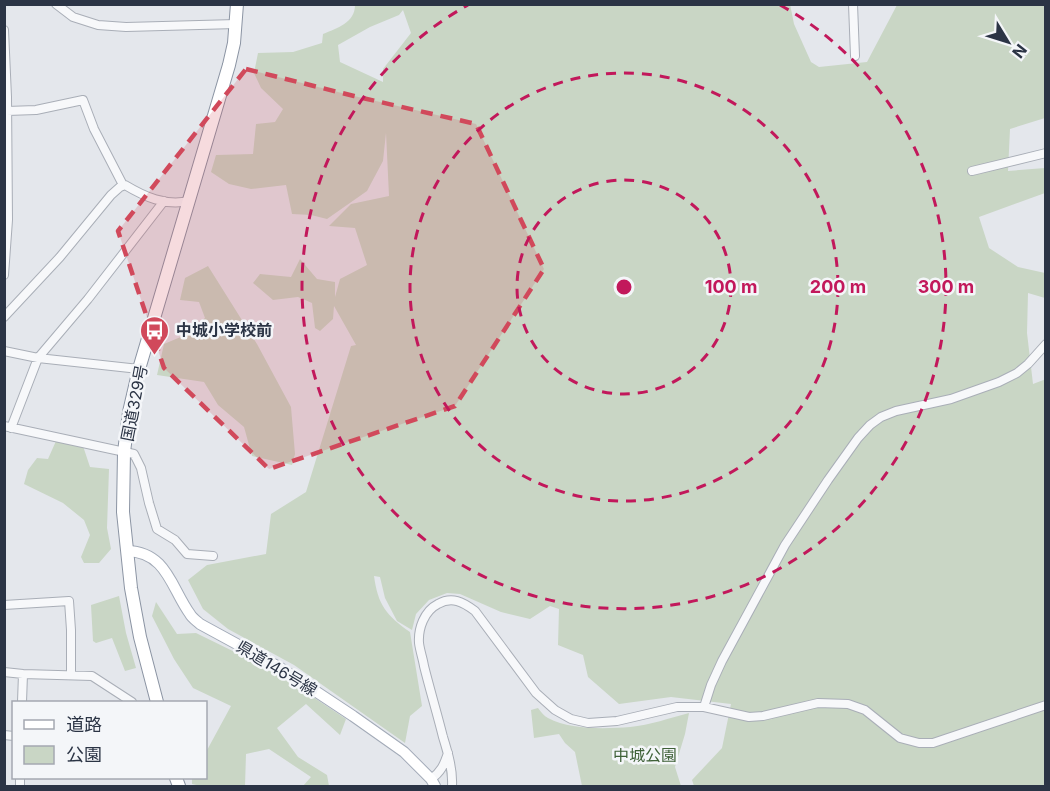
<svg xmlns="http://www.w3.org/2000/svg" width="1050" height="791" viewBox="0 0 1050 791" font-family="Inter,'Noto Sans JP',sans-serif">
  <rect width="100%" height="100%" fill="#e4e7ec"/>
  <path fill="#c9d6c5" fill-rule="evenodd" d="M 790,4 L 794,24 L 811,62 L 819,67 L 867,62 L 897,5 L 1045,5 L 1045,118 L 1010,129 L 1008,171 L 1045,168 L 1045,193 L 979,217 L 989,248 L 1018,267 L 1045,273 L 1045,298 L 1028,293 L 1027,333 L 1033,384 L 1046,379 L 1045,786 L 694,786 L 692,780 L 722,748 L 731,704 L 671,697 L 619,704 L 588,677 L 583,655 L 558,645 L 559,609 L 550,606 L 530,619 L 501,612 L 460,594 L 447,593 L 429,600 L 416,614 L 412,630 L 397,621 L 385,598 L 380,577 L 374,576 C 378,605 386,615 410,632 L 422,706 L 410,716 L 405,743 L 294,665 L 228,629 L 203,609 L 188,580 L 207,565 L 266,554 L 271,514 L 306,492 L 351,346 L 356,345 L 334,306 L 333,319 L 320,331 L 315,328 L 312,303 L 298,297 L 273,300 L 253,283 L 260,274 L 291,277 L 300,259 L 317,279 L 335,282 L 335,297 L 340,279 L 367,265 L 355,228 L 329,226 L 351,204 L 389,196 L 386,133 L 383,161 L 367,191 L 327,219 L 311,215 L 292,214 L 286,185 L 251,189 L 229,184 L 211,172 L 216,155 L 253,154 L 256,124 L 275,122 L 283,109 L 261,88 L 254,73 L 258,53 L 293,52 L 322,43 L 323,34 C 337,28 355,23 355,5 ZM 403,10 L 411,33 L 383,69 L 383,82 L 340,62 L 338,45 L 370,27 L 399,15 Z
    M 208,266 L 257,344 L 291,407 L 295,454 L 292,465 L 252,456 L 244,427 L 218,405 L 204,382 L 157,375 L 164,344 L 183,336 L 205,318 L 199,302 L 180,300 L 185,278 Z
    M 56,441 L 83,446 L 90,467 L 109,469 L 107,528 L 111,549 L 99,563 L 84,563 L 81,557 L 90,535 L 84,520 L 63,503 L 24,484 L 28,470 L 37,458 L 48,459 Z
    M 119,596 L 126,633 L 136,668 L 125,671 L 112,638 L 96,643 L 93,641 L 91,605 Z
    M 156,602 L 177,634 L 196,633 L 249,659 L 301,689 L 346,719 L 340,735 L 306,704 L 277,728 L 298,757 L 327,775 L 329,786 L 303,786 L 311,777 L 269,749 L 246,754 L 245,786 L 201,786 L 192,784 L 192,778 L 206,778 L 206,752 L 231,706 L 193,688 L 174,659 L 152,616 Z
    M 538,708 C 541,712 544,716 548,718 C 570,730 605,729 630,727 C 650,725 670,718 689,713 L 685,734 L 675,767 L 681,786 L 582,786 L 575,752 L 565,743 L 559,734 L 534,738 L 531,710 Z"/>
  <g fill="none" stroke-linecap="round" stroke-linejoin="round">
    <defs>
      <path id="minor" d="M 56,4 L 73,17 L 98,25 L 126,27 L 236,24
        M 853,4 L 855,56
        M 4,30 L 7,97 L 8,220 L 4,275
        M 7,111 L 36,110 L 83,100 L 94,129 L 123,185
        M 972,171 L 1046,153
        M 4,317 L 60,257 L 111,195 L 120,187 L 125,185 C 145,197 165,206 189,201
        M 4,351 L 38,358 L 139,369
        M 4,426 L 134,454 L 141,468 L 149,503 L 157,529 L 175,540 L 187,554 L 213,556
        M 11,428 L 38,358 L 88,299 L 164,201
        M 4,605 L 69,601 L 71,630 L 71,675
        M 4,672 L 23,674 L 92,676 L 132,702
        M 22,702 L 23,674
        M 704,707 L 711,685 L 722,661 L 785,545 L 828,480 L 858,438 L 870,425 L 881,417 L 896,411 L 951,399 L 999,382 L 1017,373 L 1028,364 L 1046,344
        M 4,735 L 14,736
        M 20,778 L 20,786
        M 431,779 C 441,772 444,765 448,753
        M 452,786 C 453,770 448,753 443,737 C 437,713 430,690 424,666 C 423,659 420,651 419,643 C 418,629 424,611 438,604 C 452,596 463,602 475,611 L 536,693 L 555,710 L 571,719 L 588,723 L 617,721 L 677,707 L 704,707 L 749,717 L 763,716 L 818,703 L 848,704 L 865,710 L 900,738 L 919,743 L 933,743 L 1046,705"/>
      <path id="major" d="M 127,551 C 167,552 171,588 190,614 C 192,618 197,621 200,624 L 279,667 L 353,716 L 404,752 L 431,779 L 435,786"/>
      <path id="highway" d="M 157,702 L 140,637 L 131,588 L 123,512 L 124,452 L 129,412 L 139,369 L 229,65 L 234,43 L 237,4
        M 176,778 L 179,786"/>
    </defs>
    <use href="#minor" stroke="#a9aeb7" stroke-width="10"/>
    <use href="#major" stroke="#a3abb8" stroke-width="12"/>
    <use href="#highway" stroke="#8b94a3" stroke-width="14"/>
    <use href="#minor" stroke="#f7f8fa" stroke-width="8"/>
    <use href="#major" stroke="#fff" stroke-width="10"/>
    <use href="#highway" stroke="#fff" stroke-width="12"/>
  </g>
  <path fill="#d1495b" fill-opacity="0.2" stroke="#d1495b" stroke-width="4.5" stroke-dasharray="12 8" stroke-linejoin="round" d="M 246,69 L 354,96 L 476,124 L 544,269 L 455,406 L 269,469 L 164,368 L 118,231 Z"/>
  <g fill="none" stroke="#c2185b" stroke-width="3" stroke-dasharray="10 8">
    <circle cx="624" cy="287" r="107"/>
    <circle cx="624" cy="287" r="214"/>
    <path d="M780 5A322 322 0 1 1 468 5"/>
  </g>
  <defs>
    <symbol id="bus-pin" viewBox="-11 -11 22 30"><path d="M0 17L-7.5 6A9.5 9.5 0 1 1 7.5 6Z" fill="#d1495b" stroke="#f4f6f9"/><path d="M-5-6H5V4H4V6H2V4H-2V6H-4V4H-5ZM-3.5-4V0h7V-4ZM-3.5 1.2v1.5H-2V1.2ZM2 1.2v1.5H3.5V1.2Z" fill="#fff"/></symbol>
  </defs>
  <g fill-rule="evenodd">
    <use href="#bus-pin" x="138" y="314" width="33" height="45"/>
  </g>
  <g text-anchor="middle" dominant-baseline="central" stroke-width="5" stroke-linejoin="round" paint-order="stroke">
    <g font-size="16" font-weight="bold" fill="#2b3445" stroke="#f4f6f9" text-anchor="start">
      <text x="176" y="330">中城小学校前</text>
    </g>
    <g font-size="16" fill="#2b3445" stroke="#f4f6f9">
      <text transform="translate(134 403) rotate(-79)">国道329号</text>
      <text transform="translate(277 668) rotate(31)">県道146号線</text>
    </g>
    <g font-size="16" fill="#3f6138" stroke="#f4f6f9">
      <text x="645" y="755">中城公園</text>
    </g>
  </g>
  <circle cx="624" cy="287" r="9" fill="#c2185b" stroke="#f4f6f9" stroke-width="3"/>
  <g font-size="18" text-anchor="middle" font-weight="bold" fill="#c2185b" stroke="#f4f6f9" stroke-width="5" stroke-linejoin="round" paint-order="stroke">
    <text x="731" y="293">100 m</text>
    <text x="838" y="293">200 m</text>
    <text x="946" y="293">300 m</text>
  </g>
  <rect width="1050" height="791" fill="none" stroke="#2b3445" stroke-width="12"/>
  <rect x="12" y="701" width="195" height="78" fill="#f4f6f9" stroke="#a4a8b1" stroke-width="1.5"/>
  <rect x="24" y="720" width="30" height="9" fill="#ffffff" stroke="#a4a8b1" stroke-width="1.5"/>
  <text x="66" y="731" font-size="18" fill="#2b3445">道路</text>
  <rect x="24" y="746" width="30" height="18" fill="#c9d6c5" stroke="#a4a8b1" stroke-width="1.5"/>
  <text x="66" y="761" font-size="18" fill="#2b3445">公園</text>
  <g transform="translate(1008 42) rotate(128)" stroke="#f4f6f9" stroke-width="4.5" paint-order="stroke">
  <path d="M0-4.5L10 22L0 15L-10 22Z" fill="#2b3445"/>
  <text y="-9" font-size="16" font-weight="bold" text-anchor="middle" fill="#2b3445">N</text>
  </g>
</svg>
